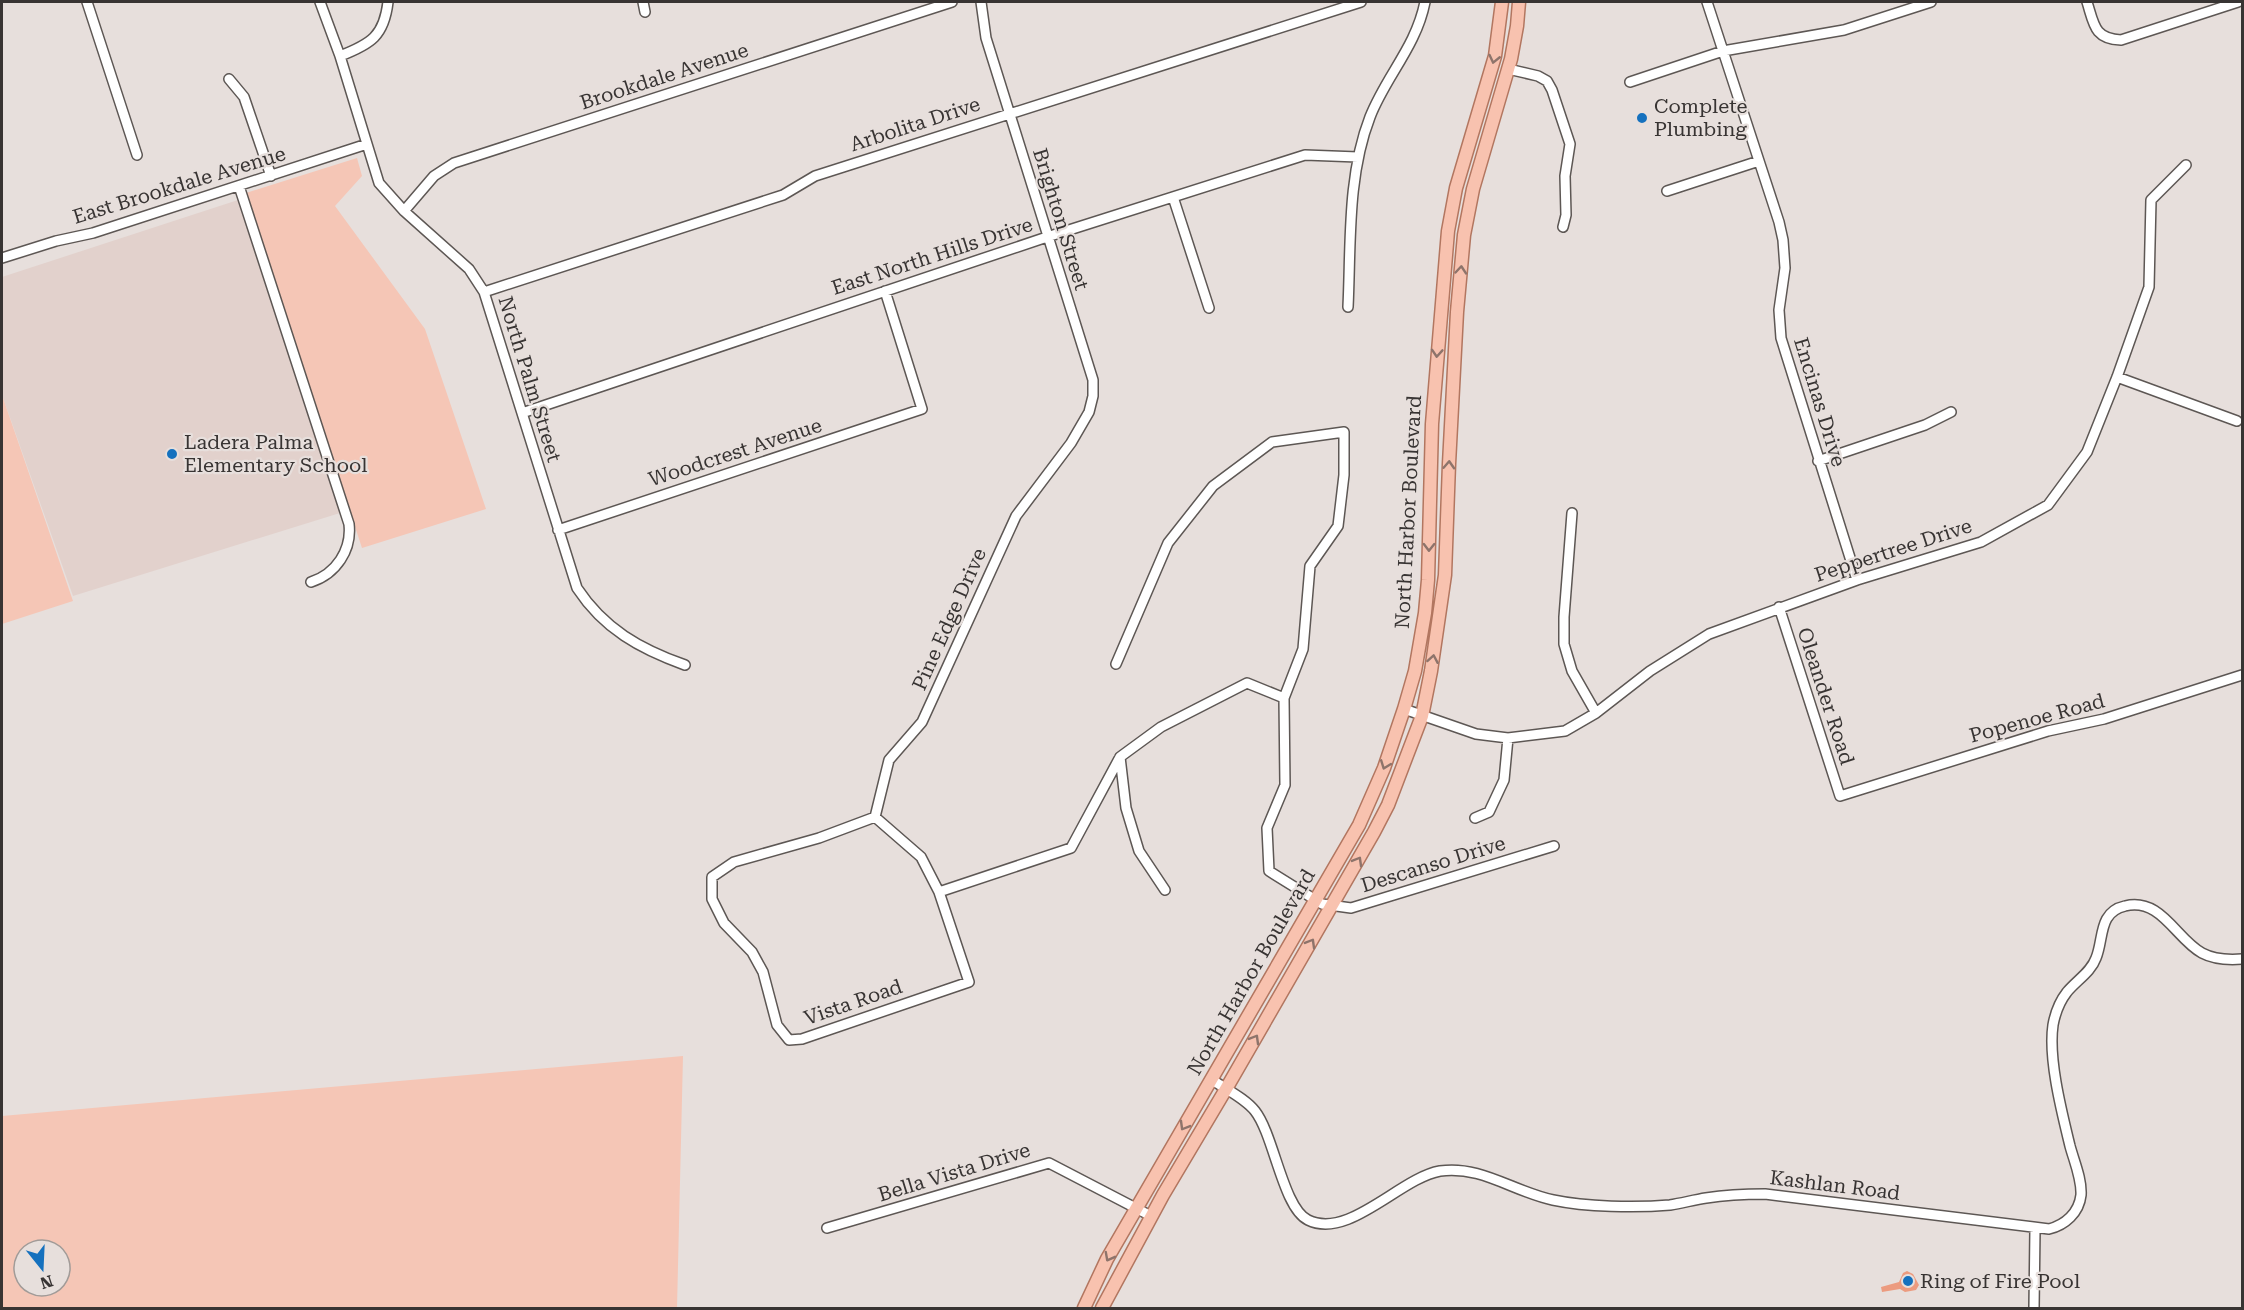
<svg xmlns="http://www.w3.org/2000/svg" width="2244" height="1310" viewBox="0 0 2244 1310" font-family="'Roboto Serif',serif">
  <rect width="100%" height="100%" fill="#e7dfdc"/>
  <path fill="#e2d1cc" d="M 238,200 L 340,513 L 73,596 L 2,395 L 2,277 Z"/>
  <path fill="#f5c6b6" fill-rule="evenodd" d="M 357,158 L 362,176 L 335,206 L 425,329 L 486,509 L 362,548 L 246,193 Z
    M 2,395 L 73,601 L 2,624 Z
    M 683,1056 L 677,1308 L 2,1308 L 2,1116 ZM 24,1250 L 60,1250 L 60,1286 L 24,1286 Z"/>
  <path fill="#ec9b7f" d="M 1907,1271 L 1913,1274 L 1919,1285 L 1916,1290 L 1905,1292 L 1900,1289 L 1882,1292 L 1881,1287 L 1899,1282 L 1903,1273 Z"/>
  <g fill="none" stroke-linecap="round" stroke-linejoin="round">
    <defs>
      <path id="minor" d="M 87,2 L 137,155
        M 320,2 L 340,56 L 379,183 L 404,211 L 469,269 L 484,292 L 577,588 C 604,629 640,649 685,665
        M 643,2 L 645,12
        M 1707,2 L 1779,222 L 1783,240 L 1785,268 L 1779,310 L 1781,338 L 1857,580
        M 2087,2 C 2094,24 2094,39 2121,40 L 2238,2
        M 340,56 C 371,44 384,36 388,2
        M 1508,69 L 1538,76 L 1547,81 L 1552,90 L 1570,144 L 1565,176 L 1566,215 L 1563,227
        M 229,79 L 244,97 L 271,176
        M 1630,82 L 1723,51 L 1844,30 L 1931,2
        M 239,186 L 349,524 C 352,550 336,574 311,582
        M 1667,191 L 1759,161
        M 1173,197 L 1209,308
        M 404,211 L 434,176 L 454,163 L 952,2
        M 2,258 L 56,241 L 93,233 L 367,144
        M 484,292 L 783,195 L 815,176 L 1361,2
        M 1348,307 C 1351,245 1347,176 1370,117 C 1386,76 1416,47 1425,2
        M 2117,377 L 2237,421
        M 522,413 L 1047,237 L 1305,155 L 1358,157
        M 1818,461 L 1925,425 L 1951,412
        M 1572,513 L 1564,617 L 1564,644 L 1572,671 L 1596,713
        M 558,530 L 922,409 L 885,291
        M 1779,607 L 1840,796 L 2048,731 L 2104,719 L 2242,675
        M 1116,664 L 1168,543 L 1213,486 L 1272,442 L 1344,432 L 1344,475 L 1338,526 L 1310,566 L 1303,649 L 1284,698 L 1285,785 L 1267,828 L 1269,871 L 1322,904 L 1351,908 L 1554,846
        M 1404,709 L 1476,734 L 1508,738 L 1565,731 L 1596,713 L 1650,671 L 1709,634 L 1857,580 L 1981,542 L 2048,505 L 2087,452 L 2117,377 L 2149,287 L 2151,200 L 2186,165
        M 1120,757 L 1126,808 L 1139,851 L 1165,890
        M 875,817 L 889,760 L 922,722 L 1016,516 L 1071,443 L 1089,412 L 1093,396 L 1093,380 L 986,38 L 981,2
        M 875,817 L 921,857 L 939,892 L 969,982 L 802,1039 L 789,1040 L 777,1025 L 763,972 L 752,952 L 724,923 L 712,899 L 712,877 L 734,862 L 819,838 Z
        M 1475,818 L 1489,812 L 1504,780 L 1508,738
        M 939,892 L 1071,848 L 1120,757 L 1161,727 L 1247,683 L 1284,698
        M 1211,1079 C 1225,1089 1245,1098 1255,1111 C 1274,1135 1283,1208 1308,1220 C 1349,1240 1400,1178 1440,1171 C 1481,1165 1514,1192 1553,1200 C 1586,1207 1636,1208 1670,1205 C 1682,1203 1694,1200 1706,1198 C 1725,1195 1745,1194 1765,1194 L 2049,1229 C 2065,1225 2079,1213 2081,1195 C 2082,1179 2074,1161 2070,1146 C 2062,1113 2048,1059 2053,1025 C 2055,1014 2060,1001 2067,992 C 2077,980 2091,972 2096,958 C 2104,939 2098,912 2125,906 C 2161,897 2176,939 2202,953 C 2215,960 2229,960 2242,959
        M 827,1228 L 1049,1163 L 1151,1216
        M 2034,1308 L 2035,1229"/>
      <path id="major" d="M 1084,1308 L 1107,1259 L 1359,825 L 1384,768 L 1404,709 L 1415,671 L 1425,613 L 1428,580 L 1432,424 L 1448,231 L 1456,188 L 1495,56 L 1502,2
        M 1102,1308 L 1163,1195 L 1226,1089 L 1374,832 L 1388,805 L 1422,716 L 1431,671 L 1445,575 L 1449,464 L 1457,312 L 1464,235 L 1473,189 L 1511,59 L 1517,26 L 1519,2"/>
    </defs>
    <use href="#minor" stroke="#5d5754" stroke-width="12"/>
    <use href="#major" stroke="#b27660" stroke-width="15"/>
    <use href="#minor" stroke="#fff" stroke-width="9"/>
    <use href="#major" stroke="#f8c2af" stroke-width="12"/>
  </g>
  <defs><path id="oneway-chevron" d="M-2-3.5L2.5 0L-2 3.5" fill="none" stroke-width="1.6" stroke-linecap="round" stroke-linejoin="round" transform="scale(1.5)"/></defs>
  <g stroke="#8e746b">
    <use href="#oneway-chevron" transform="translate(1494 59) rotate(103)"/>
    <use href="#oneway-chevron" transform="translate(1461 270) rotate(-85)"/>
    <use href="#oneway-chevron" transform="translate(1437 353) rotate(94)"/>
    <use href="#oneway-chevron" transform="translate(1449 465) rotate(-87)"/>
    <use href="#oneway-chevron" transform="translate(1429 547) rotate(91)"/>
    <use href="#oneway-chevron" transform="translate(1433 659) rotate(-80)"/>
    <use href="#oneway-chevron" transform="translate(1385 765) rotate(111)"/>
    <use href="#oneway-chevron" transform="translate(1358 861) rotate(-60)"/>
    <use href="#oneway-chevron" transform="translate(1311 943) rotate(-60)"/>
    <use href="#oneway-chevron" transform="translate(1255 1039) rotate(-60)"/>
    <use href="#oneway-chevron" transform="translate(1184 1126) rotate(120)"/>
    <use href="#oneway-chevron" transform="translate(1109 1257) rotate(118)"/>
  </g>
  <g fill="#1571be" stroke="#e7dfdc" stroke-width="2">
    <circle cx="1642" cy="118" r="6"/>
    <circle cx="172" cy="454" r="6"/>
    <circle cx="1908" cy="1281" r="6"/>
  </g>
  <g text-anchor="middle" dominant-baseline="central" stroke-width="4.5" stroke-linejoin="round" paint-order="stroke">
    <g font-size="20" fill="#383433" stroke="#e7dfdc">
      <text transform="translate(664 76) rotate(-18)">Brookdale Avenue</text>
      <text transform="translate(915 124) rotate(-18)">Arbolita Drive</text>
      <text transform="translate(179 185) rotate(-17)">East Brookdale Avenue</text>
      <text transform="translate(1061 219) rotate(73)">Brighton Street</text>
      <text transform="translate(932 256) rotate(-18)">East North Hills Drive</text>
      <text transform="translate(530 379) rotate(73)">North Palm Street</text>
      <text transform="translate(1820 402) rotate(73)">Encinas Drive</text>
      <text transform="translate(735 452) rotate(-18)">Woodcrest Avenue</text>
      <text transform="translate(1408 512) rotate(-87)">North Harbor Boulevard</text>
      <text transform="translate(1893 550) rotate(-18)">Peppertree Drive</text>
      <text transform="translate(949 619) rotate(-66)">Pine Edge Drive</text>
      <text transform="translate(1826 696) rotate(72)">Oleander Road</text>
      <text transform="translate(2037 718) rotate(-15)">Popenoe Road</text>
      <text transform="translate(1433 864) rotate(-17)">Descanso Drive</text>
      <text transform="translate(1251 972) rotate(-60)">North Harbor Boulevard</text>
      <text transform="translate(853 1002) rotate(-19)">Vista Road</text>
      <text transform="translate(954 1172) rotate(-17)">Bella Vista Drive</text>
      <text transform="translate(1835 1185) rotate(7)">Kashlan Road</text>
    </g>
    <g font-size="20" fill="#383433" stroke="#e7dfdc" text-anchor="start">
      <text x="1654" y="106">Complete<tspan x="1654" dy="23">Plumbing</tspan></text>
      <text x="184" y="442">Ladera Palma<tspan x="184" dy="23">Elementary School</tspan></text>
      <text x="1920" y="1281">Ring of Fire Pool</text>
    </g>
  </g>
  <rect width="2244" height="1310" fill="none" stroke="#383433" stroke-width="6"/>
  <g transform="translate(42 1268) rotate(162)"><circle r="28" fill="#e7dfdc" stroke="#a19b98" stroke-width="1.5"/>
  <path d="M0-4.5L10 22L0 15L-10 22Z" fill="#1571be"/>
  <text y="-9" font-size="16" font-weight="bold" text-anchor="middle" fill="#383433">N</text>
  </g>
</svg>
